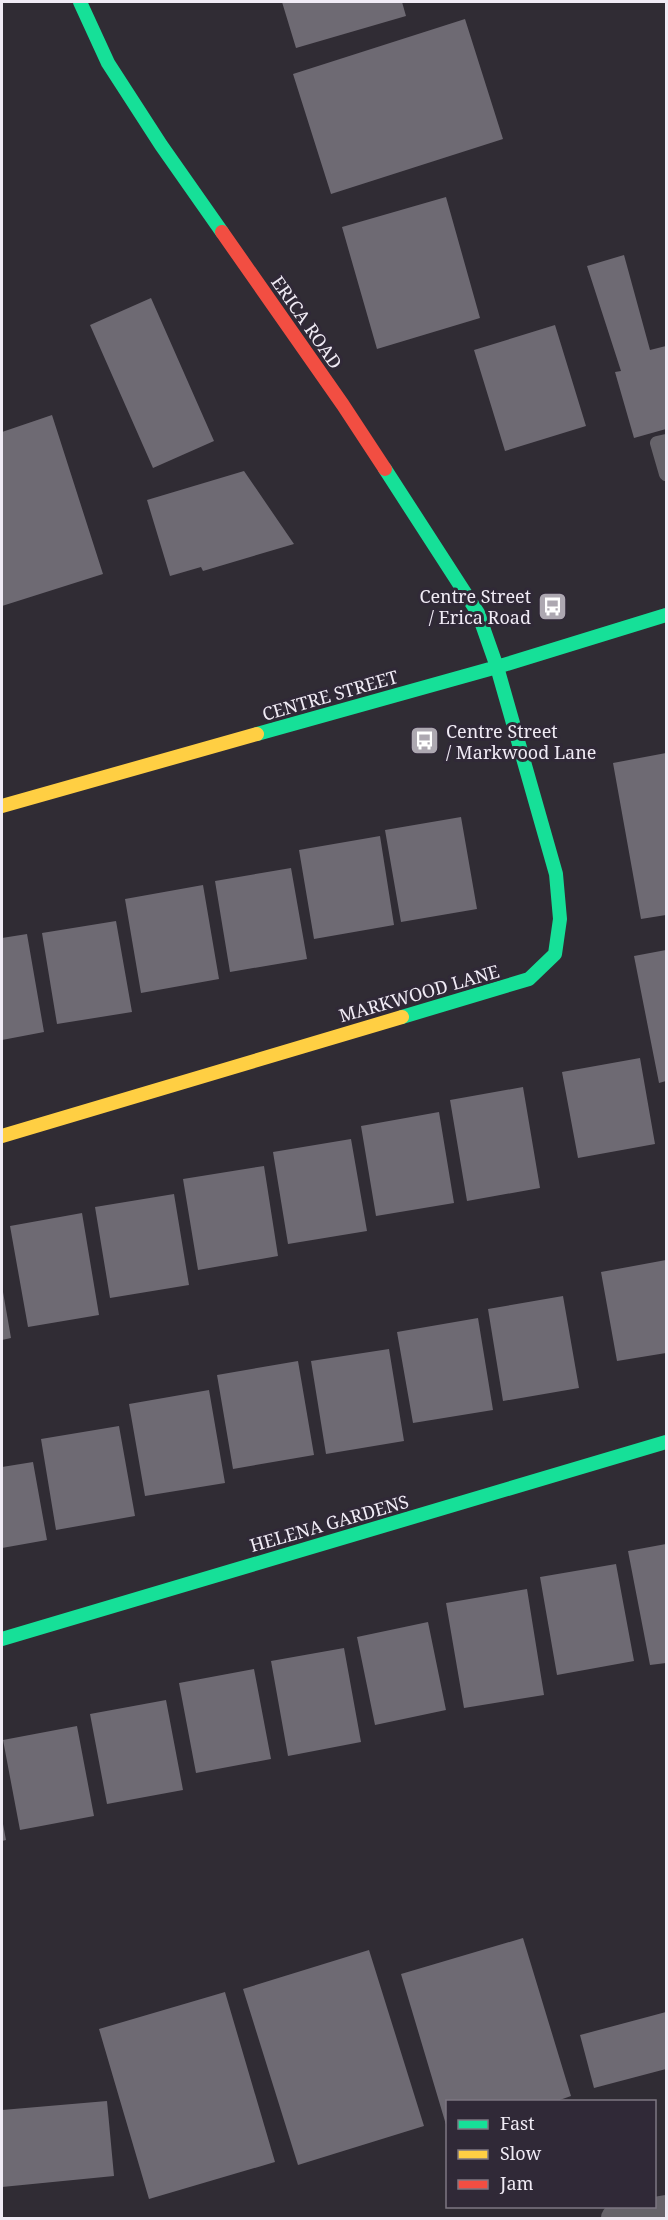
<svg xmlns="http://www.w3.org/2000/svg" width="668" height="2220" viewBox="0 0 668 2220" font-family="'Noto Serif',serif">
  <rect width="100%" height="100%" fill="#302c34"/>
  <path fill="#6e6a73" d="M 282,2 L 402,2 L 406,16 L 296,48 Z
    M 465,19 L 503,139 L 331,194 L 293,74 Z
    M 446,197 L 480,318 L 377,349 L 342,227 Z
    M 624,255 L 650,350 L 666,346 L 666,429 L 634,438 L 615,372 L 621,371 L 587,266 Z
    M 151,298 L 214,441 L 153,468 L 90,325 Z
    M 555,325 L 586,426 L 505,451 L 474,350 Z
    M 52,415 L 103,574 L 2,606 L 2,432 Z
    M 244,471 L 294,544 L 203,571 L 201,567 L 170,576 L 147,500 Z
    M 666,753 L 666,915 L 641,919 L 613,763 Z
    M 461,817 L 477,909 L 401,922 L 385,830 Z
    M 380,836 L 394,925 L 314,939 L 299,850 Z
    M 291,868 L 307,959 L 230,972 L 215,881 Z
    M 203,885 L 219,979 L 141,993 L 125,899 Z
    M 116,921 L 132,1012 L 57,1024 L 42,933 Z
    M 27,934 L 44,1032 L 2,1040 L 2,938 Z
    M 666,950 L 666,1081 L 659,1083 L 634,956 Z
    M 640,1058 L 655,1144 L 578,1158 L 562,1072 Z
    M 523,1087 L 540,1188 L 467,1201 L 450,1100 Z
    M 439,1112 L 454,1203 L 376,1216 L 361,1126 Z
    M 351,1139 L 367,1231 L 288,1244 L 273,1152 Z
    M 264,1166 L 278,1256 L 198,1270 L 183,1179 Z
    M 174,1194 L 189,1285 L 110,1298 L 95,1207 Z
    M 82,1213 L 99,1315 L 28,1327 L 10,1226 Z
    M 666,1260 L 666,1353 L 617,1361 L 601,1272 Z
    M 3,1292 L 11,1338 L 2,1340 L 2,1293 Z
    M 563,1296 L 579,1388 L 503,1401 L 488,1309 Z
    M 478,1318 L 493,1410 L 413,1423 L 397,1332 Z
    M 389,1349 L 404,1441 L 326,1454 L 311,1361 Z
    M 298,1361 L 314,1455 L 233,1469 L 217,1375 Z
    M 209,1390 L 225,1483 L 145,1496 L 129,1404 Z
    M 119,1426 L 135,1516 L 56,1530 L 41,1439 Z
    M 33,1462 L 47,1540 L 2,1548 L 2,1467 Z
    M 666,1544 L 666,1663 L 650,1665 L 628,1551 Z
    M 616,1564 L 634,1661 L 557,1675 L 540,1577 Z
    M 527,1589 L 544,1695 L 464,1708 L 446,1603 Z
    M 428,1622 L 446,1710 L 375,1725 L 357,1637 Z
    M 344,1648 L 361,1742 L 288,1756 L 271,1661 Z
    M 254,1669 L 271,1759 L 196,1773 L 179,1683 Z
    M 166,1700 L 183,1790 L 107,1804 L 90,1714 Z
    M 77,1726 L 94,1816 L 20,1830 L 3,1740 Z
    M 3,1824 L 6,1840 L 2,1841 L 2,1825 Z
    M 523,1938 L 571,2096 L 554,2102 L 448,2102 L 447,2128 L 401,1974 Z
    M 369,1950 L 424,2126 L 298,2165 L 243,1989 Z
    M 225,1992 L 275,2162 L 149,2199 L 99,2029 Z
    M 666,2012 L 666,2069 L 594,2088 L 580,2035 Z
    M 107,2101 L 114,2176 L 2,2187 L 2,2110 Z"/>
  <g fill="none" stroke-linecap="round" stroke-linejoin="round">
    <path stroke="#66636a" stroke-width="14" d="M 666,441 L 657,443 L 666,474"/>
    <path stroke="#66636a" stroke-width="28" d="M 615,2218 L 666,2209"/>
    <path stroke="#16e098" stroke-width="14" d="M 80,2 L 108,63 L 161,145 L 222,232
      M 385,469 L 478,613 L 497,667 L 556,874 L 560,919 L 555,954 L 529,979 L 402,1017
      M 257,734 L 497,667 L 666,615
      M 2,1639 L 666,1442"/>
    <path stroke="#ffcf43" stroke-width="14" d="M 2,806 L 257,734
      M 2,1136 L 402,1017"/>
    <path stroke="#f24e42" stroke-width="14" d="M 222,232 L 343,405 L 385,469"/>
  </g>
  <defs>
    <symbol id="bus-square" viewBox="-11 -11 22 22"><rect x="-9" y="-9" width="18" height="18" rx="4" fill="#ada8b1" stroke="#302937"/><path d="M-5-6H5V4H4V6H2V4H-2V6H-4V4H-5ZM-3.5-4V0h7V-4ZM-3.5 1.2v1.5H-2V1.2ZM2 1.2v1.5H3.5V1.2Z" fill="#fff"/></symbol>
  </defs>
  <g fill-rule="evenodd">
    <use href="#bus-square" x="536" y="590" width="33" height="33"/>
    <use href="#bus-square" x="408" y="724" width="33" height="33"/>
  </g>
  <g text-anchor="middle" dominant-baseline="central" stroke-width="6" stroke-linejoin="round" paint-order="stroke">
    <g font-size="18" fill="#f0ebf5" stroke="#302937">
      <text transform="translate(307 322) rotate(55)">ERICA ROAD</text>
      <text transform="translate(330 695) rotate(-16)">CENTRE STREET</text>
      <text transform="translate(419 993) rotate(-16)">MARKWOOD LANE</text>
      <text transform="translate(329 1523) rotate(-16)">HELENA GARDENS</text>
    </g>
    <g font-size="18" fill="#f0ebf5" stroke="#302937" text-anchor="end">
      <text x="531" y="596">Centre Street<tspan x="531" dy="21">/ Erica Road</tspan></text>
      <text x="446" y="731" text-anchor="start">Centre Street<tspan x="446" dy="21">/ Markwood Lane</tspan></text>
    </g>
  </g>
  <rect width="668" height="2220" fill="none" stroke="#f0ebf5" stroke-width="6"/>
  <rect x="446" y="2100" width="210" height="108" fill="#302937" stroke="#7d7783" stroke-width="1.5"/>
  <rect x="458" y="2120" width="30" height="9" fill="#16e098" stroke="#7d7783" stroke-width="1.5"/>
  <text x="500" y="2130" font-size="18" fill="#f0ebf5">Fast</text>
  <rect x="458" y="2150" width="30" height="9" fill="#ffcf43" stroke="#7d7783" stroke-width="1.5"/>
  <text x="500" y="2160" font-size="18" fill="#f0ebf5">Slow</text>
  <rect x="458" y="2180" width="30" height="9" fill="#f24e42" stroke="#7d7783" stroke-width="1.5"/>
  <text x="500" y="2190" font-size="18" fill="#f0ebf5">Jam</text>
</svg>
